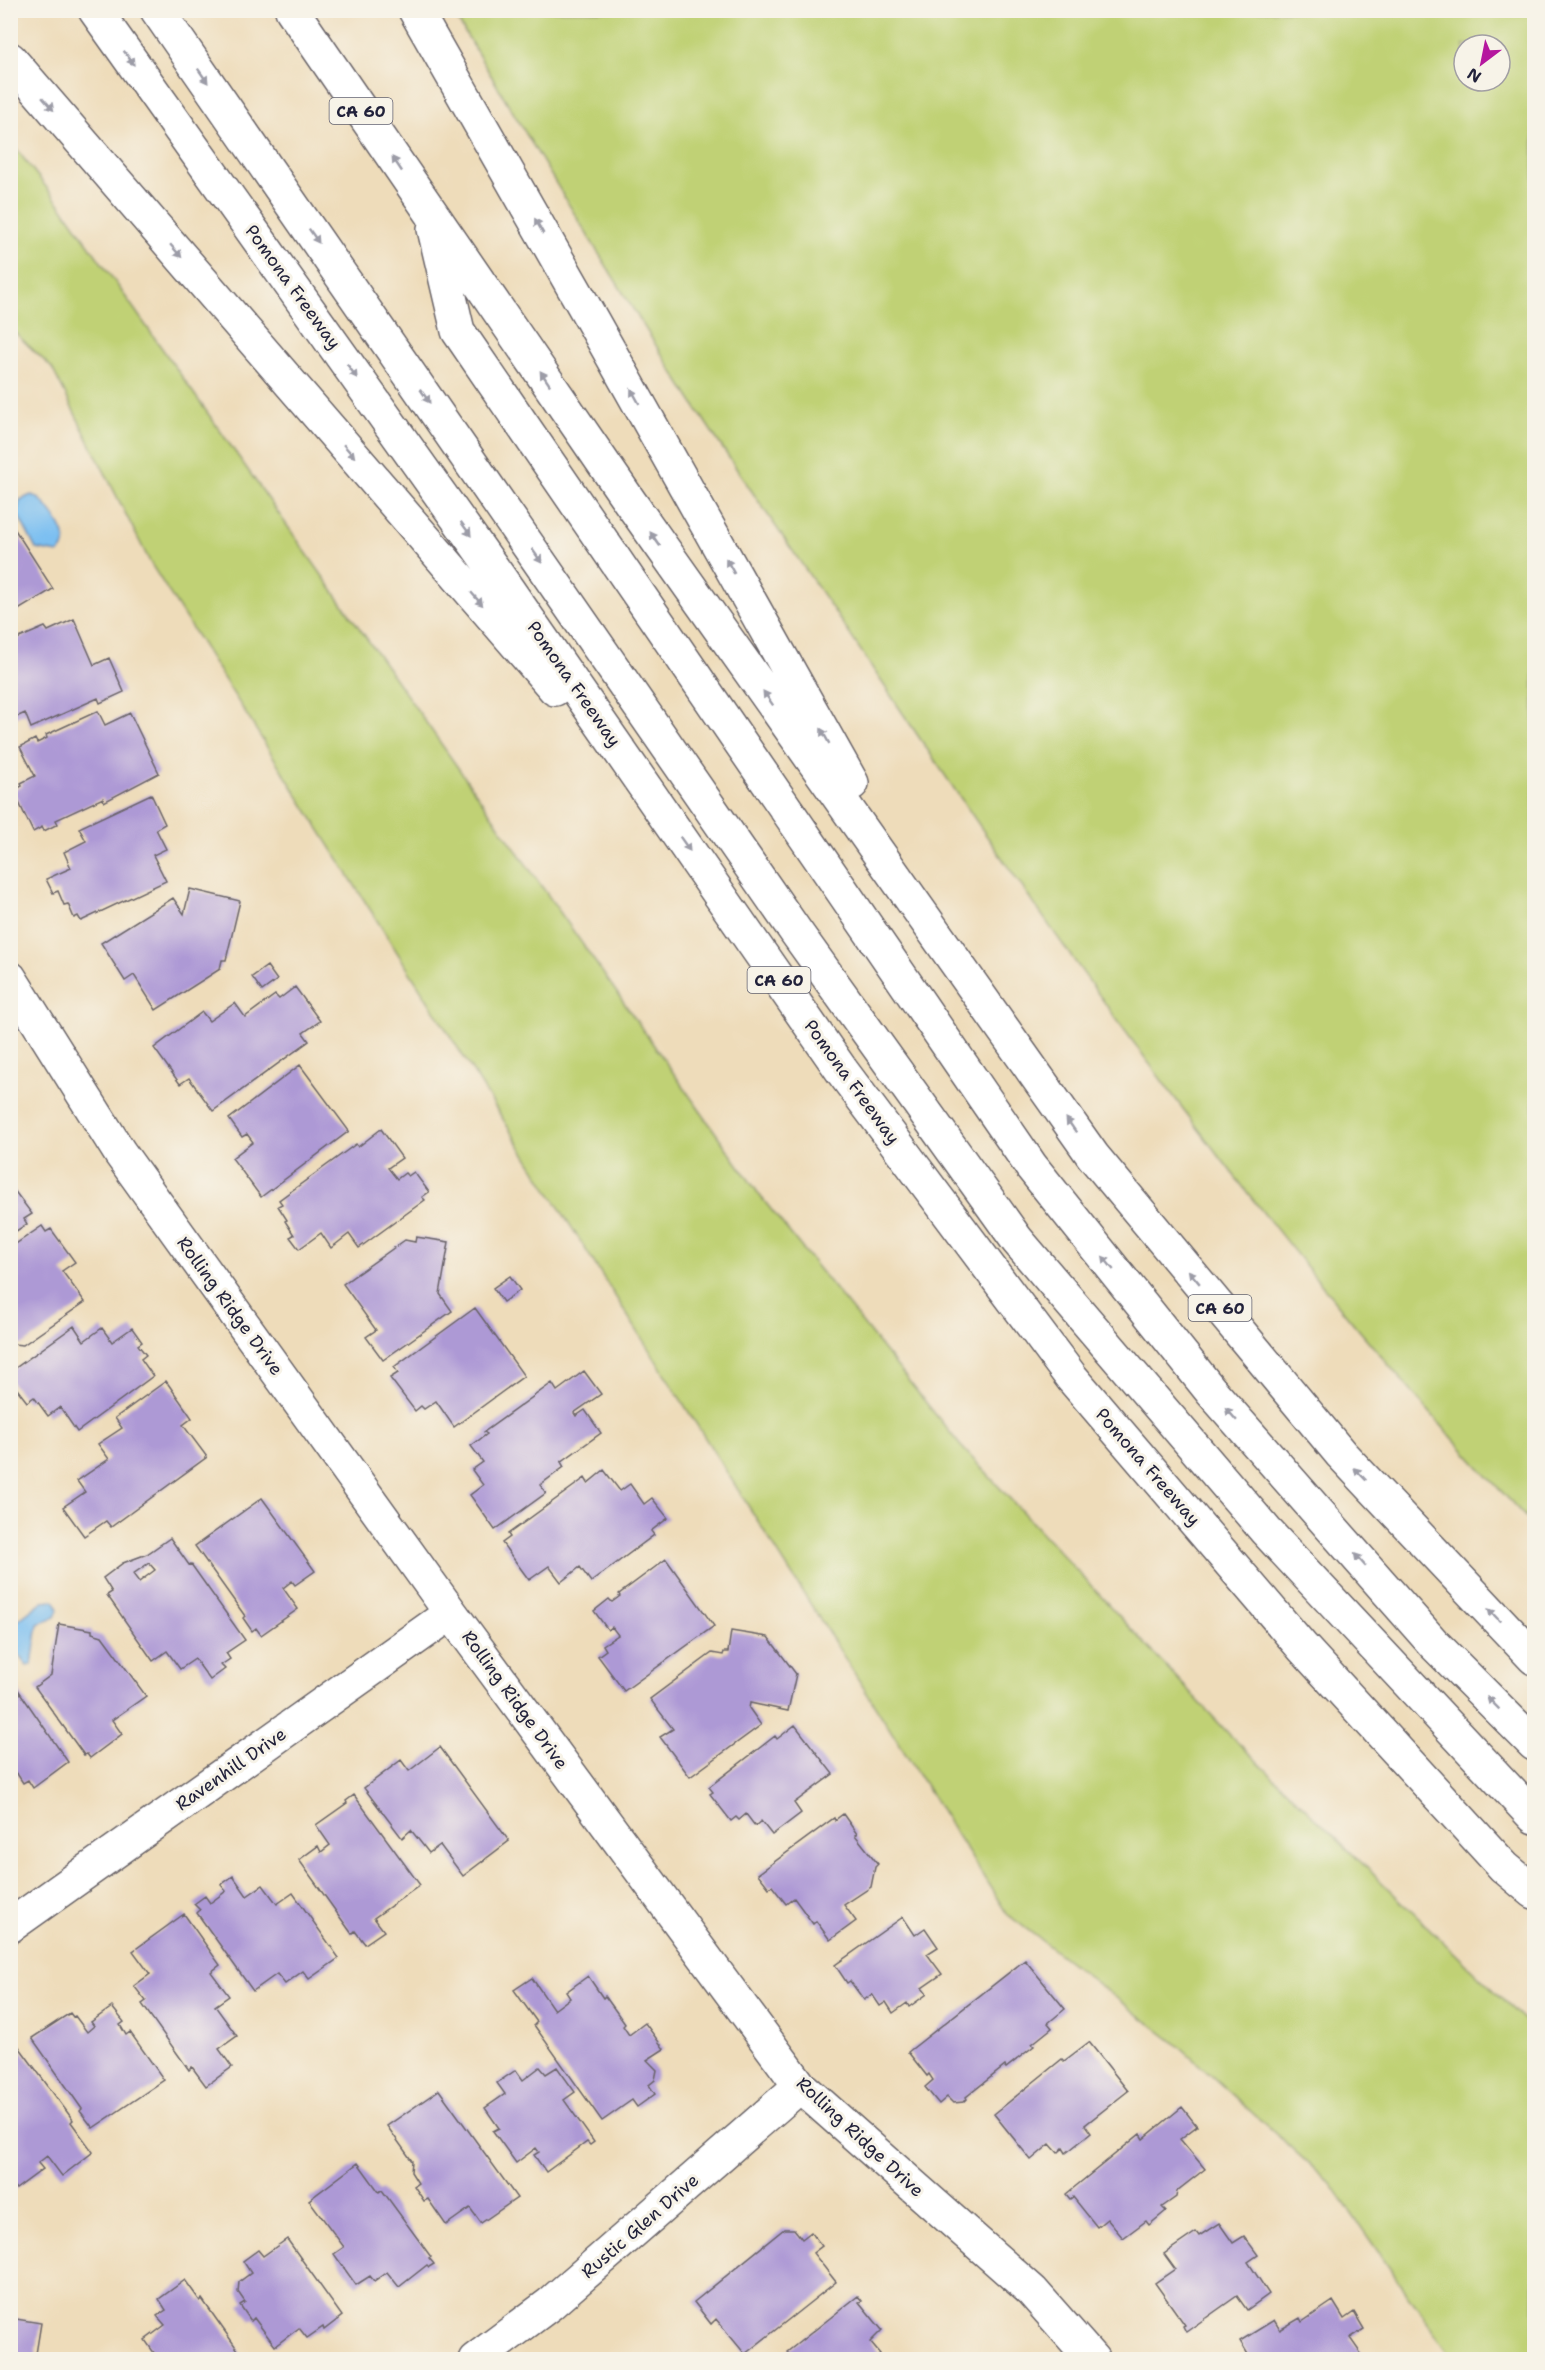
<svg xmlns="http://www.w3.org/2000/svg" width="1545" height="2370" viewBox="0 0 1545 2370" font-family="'Shantell Sans',sans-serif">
  <rect width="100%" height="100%" fill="#f7f3e8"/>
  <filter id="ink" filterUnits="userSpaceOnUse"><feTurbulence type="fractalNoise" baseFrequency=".0167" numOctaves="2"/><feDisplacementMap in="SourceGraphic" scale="12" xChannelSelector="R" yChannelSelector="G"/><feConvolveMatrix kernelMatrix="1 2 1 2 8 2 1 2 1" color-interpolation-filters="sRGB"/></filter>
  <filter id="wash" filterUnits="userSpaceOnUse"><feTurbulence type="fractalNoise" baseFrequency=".008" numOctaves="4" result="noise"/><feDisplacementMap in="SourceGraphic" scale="24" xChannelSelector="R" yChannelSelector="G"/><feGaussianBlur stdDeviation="1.35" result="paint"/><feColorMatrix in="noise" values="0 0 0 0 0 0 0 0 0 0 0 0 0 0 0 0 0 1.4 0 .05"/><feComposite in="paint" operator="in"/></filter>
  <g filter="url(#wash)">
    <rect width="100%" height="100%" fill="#eedcba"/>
    <path fill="#c0d174" stroke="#717a58" stroke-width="1.5" fill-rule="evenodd" d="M 452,11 L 1534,11 L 1534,1526 C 1284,1264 1072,966 871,666 C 809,572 742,481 682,386 C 602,263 528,136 452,11 ZM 1464,45 L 1500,45 L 1500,81 L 1464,81 Z
      M 10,141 L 65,211 L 761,1197 L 960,1445 L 1229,1734 L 1534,2030 L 1534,2359 L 1453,2359 L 1331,2184 L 1174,2042 L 1007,1914 L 151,564 L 52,368 L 11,329 Z"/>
    <path fill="#7bbff1" stroke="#4e7096" stroke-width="1.5" d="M 31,495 C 43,496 65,529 65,541 C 65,547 62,550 58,553 L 36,549 L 17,513 L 20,500 Z
      M 52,1600 L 56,1603 L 58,1610 L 55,1617 L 38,1624 L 32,1664 L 27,1666 L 11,1643 L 11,1626 L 43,1601 Z"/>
    <g id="blocks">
      <path fill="#ad99d5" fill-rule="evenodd" d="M 10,522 L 53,589 L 10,615 Z
        M 74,619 L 94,665 L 109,658 L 124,692 L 100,703 L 98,698 L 31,728 L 25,713 L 10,720 L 10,642 L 45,627 L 48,631 Z
        M 98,711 L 105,725 L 130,713 L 159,773 L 104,802 L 103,798 L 56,820 L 58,824 L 44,831 L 42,827 L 33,832 L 13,790 L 22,786 L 21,783 L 35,776 L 20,747 L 35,739 L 37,743 L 47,738 L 46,735 Z
        M 151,794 L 165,824 L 156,829 L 166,849 L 153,855 L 166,881 L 81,921 L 78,916 L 74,918 L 68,904 L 64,905 L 58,891 L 53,893 L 46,879 L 71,868 L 64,852 L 86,841 L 79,828 Z
        M 190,889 L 240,901 L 226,960 L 222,960 L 220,969 L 156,1010 L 134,975 L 125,981 L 101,943 L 173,898 L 184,914 Z
        M 267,966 L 277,980 L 262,991 L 252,977 Z
        M 295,987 L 320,1021 L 303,1033 L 309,1041 L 213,1111 L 189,1078 L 180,1084 L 154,1048 L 202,1012 L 209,1021 L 235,1003 L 245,1017 L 275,995 L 279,999 Z
        M 300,1065 L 349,1131 L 261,1197 L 232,1158 L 253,1142 L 247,1134 L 242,1137 L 229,1119 Z
        M 381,1129 L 402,1158 L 388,1168 L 397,1179 L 405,1173 L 408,1176 L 414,1172 L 429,1192 L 422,1197 L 425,1200 L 359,1248 L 349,1234 L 331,1248 L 321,1233 L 299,1249 L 290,1237 L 294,1235 L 285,1221 L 287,1220 L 278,1206 L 282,1204 L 279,1200 L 356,1144 L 358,1147 Z
        M 10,1185 L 32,1214 L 24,1219 L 27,1224 L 10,1235 Z
        M 42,1226 L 46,1232 L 51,1229 L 75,1262 L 62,1271 L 85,1302 L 23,1345 L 13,1344 L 10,1352 L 10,1248 Z
        M 416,1237 L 449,1242 L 440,1294 L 452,1311 L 383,1360 L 366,1337 L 376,1330 L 343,1284 L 405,1240 L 415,1242 Z
        M 510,1276 L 520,1290 L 503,1302 L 493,1288 Z
        M 475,1308 L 524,1376 L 454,1427 L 436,1401 L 424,1409 L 421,1406 L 415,1411 L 390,1378 L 398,1373 L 394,1367 Z
        M 74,1326 L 84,1341 L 102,1328 L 112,1342 L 132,1328 L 142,1342 L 138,1345 L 146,1355 L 141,1359 L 153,1376 L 77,1432 L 60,1407 L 48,1416 L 34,1397 L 27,1402 L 10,1380 L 10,1372 Z
        M 584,1371 L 601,1394 L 574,1413 L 576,1416 L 585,1410 L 601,1433 L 561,1462 L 564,1467 L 540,1485 L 546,1493 L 495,1530 L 470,1495 L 483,1485 L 472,1470 L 483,1462 L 471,1446 L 487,1434 L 484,1432 L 552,1383 L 557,1391 Z
        M 166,1381 L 192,1418 L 183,1425 L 207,1457 L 111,1527 L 106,1521 L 84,1536 L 63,1507 L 85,1492 L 77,1481 L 109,1459 L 98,1444 L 122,1428 L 115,1418 Z
        M 604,1470 L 620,1491 L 630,1484 L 644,1504 L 652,1498 L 668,1518 L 651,1531 L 654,1535 L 591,1582 L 580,1567 L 561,1582 L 549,1566 L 529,1580 L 502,1543 L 510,1537 L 508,1534 L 585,1478 L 588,1483 Z
        M 262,1498 L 315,1571 L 295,1585 L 292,1581 L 283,1588 L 298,1609 L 261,1635 L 256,1628 L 252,1631 L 243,1618 L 245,1616 L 195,1546 Z
        M 170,1538 L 189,1565 L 191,1564 L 245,1640 L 226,1653 L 230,1659 L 221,1665 L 225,1669 L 210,1680 L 195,1659 L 180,1669 L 167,1651 L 153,1661 L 107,1595 L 112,1592 L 103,1578 L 123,1563 L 147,1554 ZM 149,1563 L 155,1570 L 139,1582 L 133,1574 Z
        M 666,1559 L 714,1626 L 624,1691 L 598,1656 L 606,1650 L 603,1645 L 618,1635 L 612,1627 L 608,1630 L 594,1611 L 609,1599 L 612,1602 L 620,1596 L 619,1594 Z
        M 59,1624 L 92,1630 L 92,1633 L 102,1636 L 146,1696 L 112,1720 L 122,1734 L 90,1758 L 87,1754 L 84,1755 L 35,1687 L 51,1675 Z
        M 731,1631 L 768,1637 L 796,1674 L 788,1711 L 750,1703 L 749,1708 L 761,1725 L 690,1777 L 660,1737 L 673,1729 L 650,1699 L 712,1653 L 723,1655 L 724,1652 L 728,1652 Z
        M 10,1678 L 68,1762 L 33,1788 L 28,1780 L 23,1783 L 16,1772 L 10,1776 Z
        M 795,1725 L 833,1774 L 794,1803 L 801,1813 L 772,1835 L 761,1821 L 755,1826 L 746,1814 L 739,1820 L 736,1817 L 731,1821 L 710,1794 L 713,1792 L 709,1787 L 775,1736 L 777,1739 Z
        M 440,1747 L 509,1841 L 463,1876 L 440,1845 L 429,1853 L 411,1830 L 402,1838 L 364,1788 L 401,1760 L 409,1771 Z
        M 354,1795 L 420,1885 L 374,1918 L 384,1931 L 365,1944 L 355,1931 L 352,1934 L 299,1860 L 318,1846 L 321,1852 L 330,1845 L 316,1825 L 347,1803 L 346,1801 Z
        M 843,1814 L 857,1834 L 855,1835 L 878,1864 L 875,1867 L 871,1887 L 844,1905 L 856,1921 L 830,1940 L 816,1921 L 813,1924 L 794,1898 L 786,1904 L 772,1886 L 769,1888 L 758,1874 L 834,1818 L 835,1820 Z
        M 233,1876 L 247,1896 L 263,1885 L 277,1904 L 293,1893 L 339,1958 L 309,1979 L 303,1971 L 285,1984 L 277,1974 L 253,1991 L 197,1913 L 200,1910 L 194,1904 L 205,1896 L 210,1903 L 226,1891 L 221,1885 Z
        M 184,1914 L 220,1965 L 211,1972 L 229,1996 L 215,2006 L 237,2036 L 219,2049 L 232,2067 L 206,2086 L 192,2067 L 189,2070 L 142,2004 L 146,2001 L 134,1986 L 150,1974 L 133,1951 Z
        M 903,1917 L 915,1935 L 925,1928 L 938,1947 L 927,1954 L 942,1974 L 922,1988 L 927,1994 L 909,2007 L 907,2003 L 893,2013 L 886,2002 L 880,2006 L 872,1994 L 864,2000 L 850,1981 L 847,1983 L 835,1965 Z
        M 1025,1960 L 1065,2009 L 1048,2023 L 1052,2028 L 1032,2044 L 1034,2046 L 1006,2068 L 1005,2066 L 966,2097 L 967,2099 L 964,2102 L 953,2103 L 947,2097 L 939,2104 L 925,2087 L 933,2080 L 929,2074 L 927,2076 L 908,2052 Z
        M 588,1976 L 603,1998 L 605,1996 L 625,2024 L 623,2026 L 629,2035 L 645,2023 L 664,2049 L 647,2060 L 657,2070 L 655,2080 L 649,2085 L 655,2094 L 637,2107 L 632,2100 L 602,2121 L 534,2025 L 537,2022 L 514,1990 L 532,1978 L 554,2010 L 570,1998 L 566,1992 Z
        M 112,2007 L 124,2022 L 120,2025 L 126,2035 L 130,2032 L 164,2080 L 93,2128 L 80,2111 L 82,2109 L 32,2038 L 70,2013 L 73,2017 L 75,2016 L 87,2032 L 94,2026 L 91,2022 Z
        M 1089,2042 L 1128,2091 L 1085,2125 L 1091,2133 L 1066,2153 L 1063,2148 L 1058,2153 L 1050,2144 L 1031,2160 L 994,2114 L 1062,2059 L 1064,2061 Z
        M 17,2044 L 73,2120 L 71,2122 L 93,2152 L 62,2176 L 47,2156 L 38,2163 L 43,2169 L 16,2189 L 10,2182 L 10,2049 Z
        M 540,2067 L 546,2074 L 557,2067 L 575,2092 L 564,2100 L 594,2142 L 590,2145 L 587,2142 L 546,2172 L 534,2155 L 539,2152 L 536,2148 L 516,2163 L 493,2131 L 499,2128 L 485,2108 L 505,2094 L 497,2083 L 516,2070 L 523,2080 Z
        M 439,2090 L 517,2198 L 481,2223 L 470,2208 L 446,2225 L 428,2199 L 424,2201 L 414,2186 L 418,2183 L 411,2172 L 412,2161 L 387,2126 Z
        M 1182,2107 L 1197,2126 L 1180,2139 L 1205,2169 L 1177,2191 L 1176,2197 L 1162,2207 L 1166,2211 L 1149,2225 L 1146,2221 L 1123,2238 L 1107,2219 L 1097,2227 L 1073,2197 L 1070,2199 L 1066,2194 L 1140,2134 L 1143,2139 Z
        M 358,2163 L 379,2192 L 382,2190 L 431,2257 L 429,2258 L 434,2264 L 429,2267 L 427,2265 L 399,2287 L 387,2272 L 374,2281 L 370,2276 L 356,2285 L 334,2254 L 344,2247 L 309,2200 Z
        M 1219,2223 L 1233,2243 L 1244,2236 L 1258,2255 L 1248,2262 L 1269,2294 L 1247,2310 L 1237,2296 L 1186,2332 L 1183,2326 L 1185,2325 L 1155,2283 L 1175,2269 L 1164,2254 L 1196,2232 L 1199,2236 Z
        M 784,2229 L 794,2229 L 802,2239 L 811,2232 L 822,2246 L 813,2253 L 836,2282 L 745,2354 L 716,2319 L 711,2324 L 694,2302 Z
        M 287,2239 L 342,2316 L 324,2330 L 323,2327 L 307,2338 L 299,2328 L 275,2346 L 254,2318 L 251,2321 L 240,2305 L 245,2302 L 238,2292 L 239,2282 L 251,2273 L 243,2261 L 258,2250 L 263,2256 Z
        M 185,2280 L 200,2301 L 202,2299 L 245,2360 L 159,2360 L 145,2340 L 165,2325 L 157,2316 L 166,2310 L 159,2299 Z
        M 858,2296 L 862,2301 L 859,2302 L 882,2330 L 870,2342 L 880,2354 L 873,2360 L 782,2360 L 789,2354 L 787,2352 Z
        M 1333,2301 L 1344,2319 L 1354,2312 L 1364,2329 L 1350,2338 L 1362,2355 L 1355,2360 L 1244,2360 L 1249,2356 L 1240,2341 L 1274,2320 L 1280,2330 L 1300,2318 L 1302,2322 Z
        M 10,2318 L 41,2323 L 35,2360 L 10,2360 Z"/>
    </g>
  </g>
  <g filter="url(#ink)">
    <use href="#blocks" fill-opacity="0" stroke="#696367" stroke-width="1.5"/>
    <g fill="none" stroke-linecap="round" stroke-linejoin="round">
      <defs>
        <path id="minor" d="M 10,978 L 120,1153 L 451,1613 L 800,2086 L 1032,2291 L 1093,2360
          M 10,1926 L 451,1613
          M 475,2360 L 550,2304 L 800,2086"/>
        <path id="highway" d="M 95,10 L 499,577 L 842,1071 L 1072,1378 L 1303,1648 L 1504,1867 L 1534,1892
          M 157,10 L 796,932 L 1017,1240 L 1266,1531 L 1534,1817
          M 292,10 L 630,502 L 1093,1156 L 1341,1454 L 1534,1658
          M 415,10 L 593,322 L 852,783
          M 10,59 L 555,689
          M 434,229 L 458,331 L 1031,1166 L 1211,1391 L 1434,1644 L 1534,1744"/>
      </defs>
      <use href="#minor" stroke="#696367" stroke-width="36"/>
      <use href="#highway" stroke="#696367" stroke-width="36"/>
      <use href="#minor" stroke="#fff" stroke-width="33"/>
      <use href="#highway" stroke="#fff" stroke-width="33"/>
    </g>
    <defs><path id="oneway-solid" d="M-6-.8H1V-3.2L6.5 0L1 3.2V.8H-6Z" transform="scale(1.5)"/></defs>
    <g fill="#9c9ca7">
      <use href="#oneway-solid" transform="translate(129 58) rotate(54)"/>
      <use href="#oneway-solid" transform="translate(203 76) rotate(55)"/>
      <use href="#oneway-solid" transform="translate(48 104) rotate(49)"/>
      <use href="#oneway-solid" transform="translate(397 164) rotate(-124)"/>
      <use href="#oneway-solid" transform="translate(539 226) rotate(-120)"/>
      <use href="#oneway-solid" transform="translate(314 236) rotate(55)"/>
      <use href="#oneway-solid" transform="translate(176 251) rotate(49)"/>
      <use href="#oneway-solid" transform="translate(352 371) rotate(54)"/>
      <use href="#oneway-solid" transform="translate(545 378) rotate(-124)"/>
      <use href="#oneway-solid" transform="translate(425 396) rotate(55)"/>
      <use href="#oneway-solid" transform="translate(635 396) rotate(-119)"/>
      <use href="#oneway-solid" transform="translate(349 451) rotate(49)"/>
      <use href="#oneway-solid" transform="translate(466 529) rotate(54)"/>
      <use href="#oneway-solid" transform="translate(655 539) rotate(-125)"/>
      <use href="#oneway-solid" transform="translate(537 556) rotate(55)"/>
      <use href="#oneway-solid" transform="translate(730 566) rotate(-119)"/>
      <use href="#oneway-solid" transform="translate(477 599) rotate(49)"/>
      <use href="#oneway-solid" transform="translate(768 698) rotate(-125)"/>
      <use href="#oneway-solid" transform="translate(825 736) rotate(-119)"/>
      <use href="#oneway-solid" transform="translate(685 844) rotate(55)"/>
      <use href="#oneway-solid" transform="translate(1071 1125) rotate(-125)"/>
      <use href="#oneway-solid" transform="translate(1108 1263) rotate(-129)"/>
      <use href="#oneway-solid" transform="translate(1194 1277) rotate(-130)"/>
      <use href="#oneway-solid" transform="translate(1231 1414) rotate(-131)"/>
      <use href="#oneway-solid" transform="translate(1360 1474) rotate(-134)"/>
      <use href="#oneway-solid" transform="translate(1360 1560) rotate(-131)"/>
      <use href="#oneway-solid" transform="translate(1494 1615) rotate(-134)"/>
      <use href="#oneway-solid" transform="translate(1493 1703) rotate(-135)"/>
    </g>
  </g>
  <g text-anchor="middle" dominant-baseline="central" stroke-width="6" stroke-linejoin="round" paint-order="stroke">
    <g fill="#f7f3e8" stroke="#62616f" stroke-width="1.5">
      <rect x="329.5" y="98" width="63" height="26" rx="4.5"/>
      <rect x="747.5" y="967" width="63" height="26" rx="4.5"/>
      <rect x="1188.5" y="1295" width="63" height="26" rx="4.5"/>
    </g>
    <g font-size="16" font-weight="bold" fill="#22223b">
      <text x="361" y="111">CA 60</text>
      <text x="779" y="980">CA 60</text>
      <text x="1220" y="1308">CA 60</text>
    </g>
    <g font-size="18" fill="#22223b" stroke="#f7f3e8">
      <text transform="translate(293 287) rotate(54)">Pomona Freeway</text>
      <text transform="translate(574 684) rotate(55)">Pomona Freeway</text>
      <text transform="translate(852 1082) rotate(54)">Pomona Freeway</text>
      <text transform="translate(230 1306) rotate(54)">Rolling Ridge Drive</text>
      <text transform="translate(1148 1467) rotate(49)">Pomona Freeway</text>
      <text transform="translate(515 1700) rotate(54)">Rolling Ridge Drive</text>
      <text transform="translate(231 1769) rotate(-35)">Ravenhill Drive</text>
      <text transform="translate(860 2137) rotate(43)">Rolling Ridge Drive</text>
      <text transform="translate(640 2226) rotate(-41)">Rustic Glen Drive</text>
    </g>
  </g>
  <rect width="1545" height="2370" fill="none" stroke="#f7f3e8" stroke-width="36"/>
  <g transform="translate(1482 63) rotate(212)"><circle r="28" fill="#f7f3e8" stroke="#a29fa3" stroke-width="1.5"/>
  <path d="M0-4.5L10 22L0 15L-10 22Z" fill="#b5179e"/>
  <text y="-9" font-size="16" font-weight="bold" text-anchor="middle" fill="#22223b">N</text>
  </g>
</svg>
